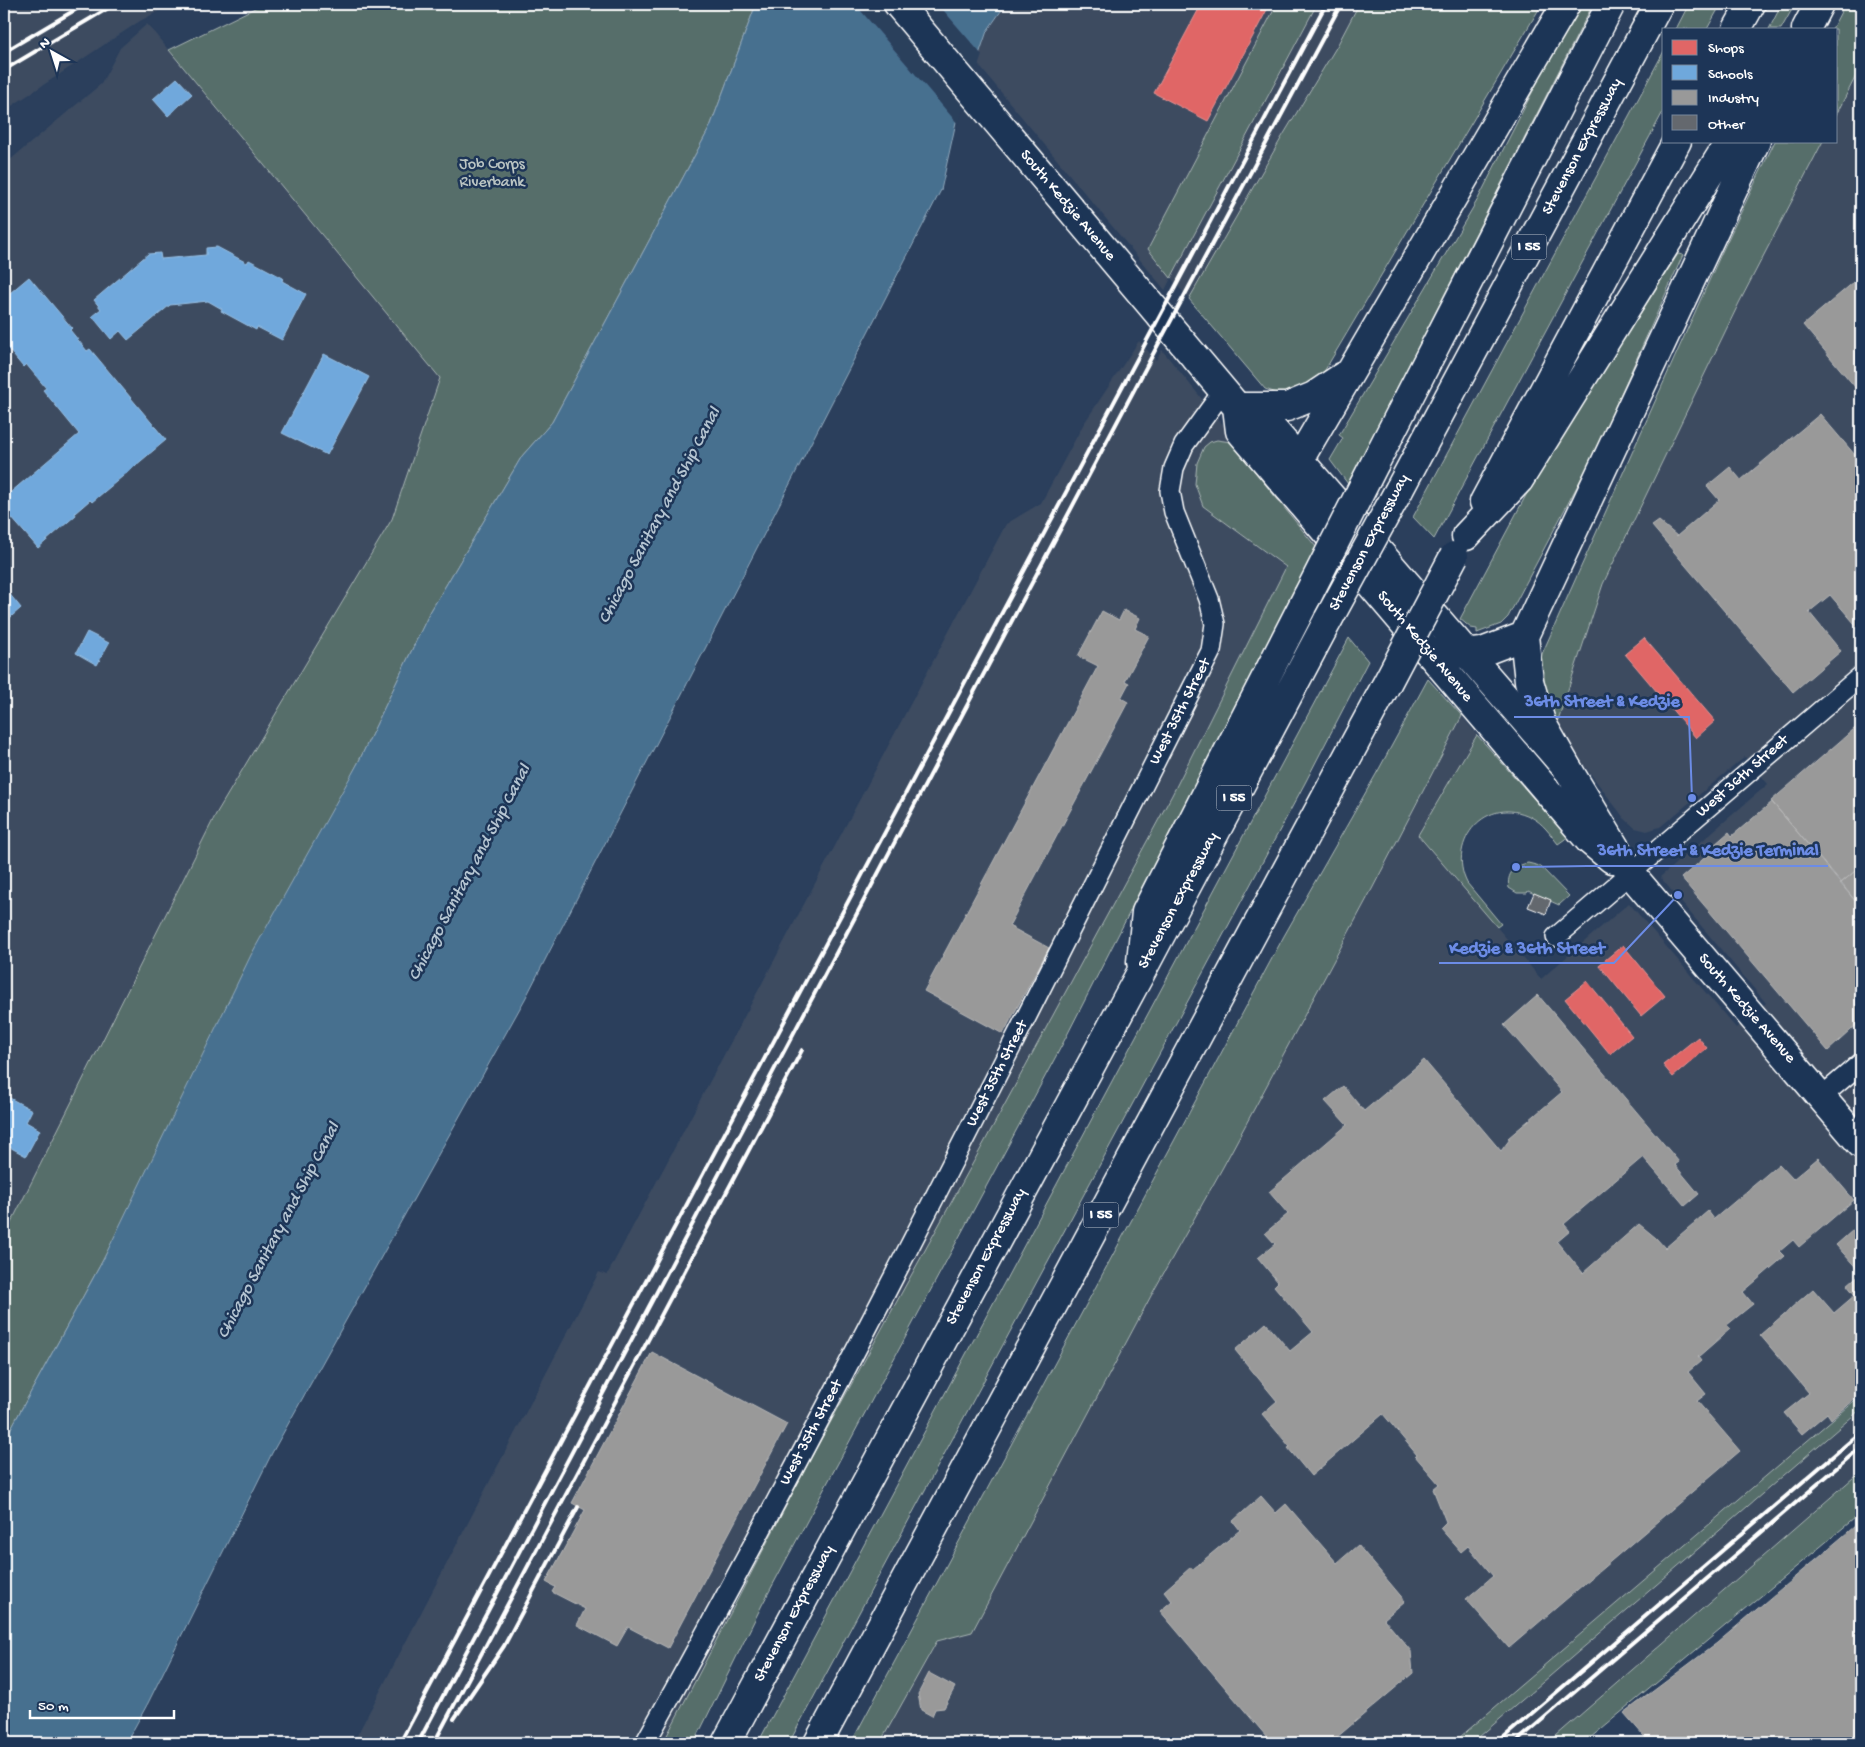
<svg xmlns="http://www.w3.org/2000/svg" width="1865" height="1747" viewBox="0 0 1865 1747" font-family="'Gochi Hand',sans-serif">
  <rect width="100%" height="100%" fill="#2b3f5c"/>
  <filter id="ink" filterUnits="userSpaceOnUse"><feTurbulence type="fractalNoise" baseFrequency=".02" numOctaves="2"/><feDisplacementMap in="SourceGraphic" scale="10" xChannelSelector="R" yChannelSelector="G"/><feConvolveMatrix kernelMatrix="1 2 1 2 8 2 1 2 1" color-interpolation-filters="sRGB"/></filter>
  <g filter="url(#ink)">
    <path fill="#3c4b61" d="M 4,4 L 172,4 L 140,21 L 4,111 Z
      M 1006,4 L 1277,4 L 1149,249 L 1171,278 L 1317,4 L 1359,4 L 1337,46 L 1282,137 L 1189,299 L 1171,278 L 1165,290 L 976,62 L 987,31 Z
      M 147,24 L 440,378 L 392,519 L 216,814 L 4,1237 L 4,165 L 101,84 L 120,48 Z
      M 1861,66 L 1861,1395 L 1453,1743 L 880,1743 L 937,1641 L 972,1631 L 1152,1294 L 1223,1167 L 1371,891 L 1462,716 L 1477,735 L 1419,835 L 1541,979 L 1629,903 L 1736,1028 L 1766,1003 L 1660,877 L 1768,784 L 1745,757 L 1660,827 L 1647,831 L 1635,828 L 1624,818 L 1555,727 L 1603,584 L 1739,303 L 1823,141 L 1836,141 L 1836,115 Z
      M 1139,341 L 1156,360 L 1162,350 L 1319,542 L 1316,547 L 1231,442 L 1204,447 L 1197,463 L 1203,506 L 1286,567 L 1172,795 L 985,1141 L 812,1456 L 663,1743 L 353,1743 L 599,1272 L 607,1275 L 1006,524 L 1041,503 L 1083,425 Z
      M 1861,1409 L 1861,1471 L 1548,1743 L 1472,1743 Z"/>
    <path fill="#566e6a" stroke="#aab6b4" d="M 263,4 L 756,4 L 710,127 L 552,422 L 522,456 L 429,614 L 358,763 L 103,1260 L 4,1441 L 4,1237 L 216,814 L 392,519 L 440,378 L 169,50 Z
      M 1277,4 L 1317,4 L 1171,278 L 1148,249 Z
      M 1359,4 L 1542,4 L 1325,370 L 1316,381 L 1283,395 L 1265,389 L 1189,299 L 1282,137 L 1337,46 Z
      M 1583,4 L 1593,4 L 1348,484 L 1330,460 L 1343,438 L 1339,435 L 1478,199 L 1539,79 Z
      M 1689,4 L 1721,4 L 1707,29 L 1676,29 Z
      M 1782,4 L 1795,4 L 1781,29 L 1769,29 Z
      M 1845,4 L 1861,4 L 1861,66 L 1836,115 L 1836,29 L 1832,29 Z
      M 1664,51 L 1664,110 L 1434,539 L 1413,517 Z
      M 1775,141 L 1823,141 L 1739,303 L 1603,584 L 1557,723 C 1550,706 1543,690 1544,671 L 1539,671 L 1542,654 L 1721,254 Z
      M 1678,254 L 1683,255 L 1593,456 L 1508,617 L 1501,624 L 1477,633 L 1477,629 L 1471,628 L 1460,619 L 1532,484 Z
      M 1217,440 L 1231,442 L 1316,547 L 1062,1045 L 762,1605 L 694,1743 L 663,1743 L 812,1456 L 985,1141 L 1172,795 L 1286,567 L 1203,506 L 1195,484 L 1197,463 L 1204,447 L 1210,442 Z
      M 1349,638 L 1368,661 L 1305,783 L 789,1743 L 758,1743 Z
      M 1428,679 L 1462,716 L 1371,891 L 1223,1167 L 1152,1294 L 972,1632 L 937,1641 L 880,1743 L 851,1743 L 1284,936 L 1379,769 Z
      M 1477,735 L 1568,837 L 1558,844 C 1550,834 1543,823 1531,817 C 1487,794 1446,841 1467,883 L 1501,924 L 1497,927 L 1418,835 Z
      M 1528,863 L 1540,866 L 1569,896 L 1559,905 L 1528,891 L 1527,893 L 1517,893 L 1509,888 C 1506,874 1515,865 1528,863 Z
      M 1861,1395 L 1861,1409 L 1472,1743 L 1453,1743 Z
      M 1861,1471 L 1861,1513 L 1584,1743 L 1548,1743 Z"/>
    <path fill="#476f8f" stroke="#91a9bc" d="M 756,4 L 1006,4 L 987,31 L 956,122 L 941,190 L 525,999 L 272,1453 L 148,1703 L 126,1743 L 4,1743 L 4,1441 L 103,1260 L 251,955 L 358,763 L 429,614 L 522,456 L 552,422 L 710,127 Z"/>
    <path fill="#2b3f5c" d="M 855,4 L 938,4 L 982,55 L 958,124 Z"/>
    <path fill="#e06666" stroke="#e99494" d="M 1205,4 L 1270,4 L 1208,121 L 1154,93 L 1201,5 L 1204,7 Z
      M 1644,638 L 1715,721 L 1696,738 L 1625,654 Z
      M 1623,945 L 1665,996 L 1641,1016 L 1599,965 Z
      M 1587,981 L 1632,1036 L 1610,1054 L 1565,999 Z
      M 1698,1037 L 1707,1048 L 1673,1077 L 1663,1065 Z"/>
    <path fill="#6fa8dc" stroke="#9ac2e6" d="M 177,78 L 192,94 L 168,116 L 153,99 Z
      M 217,247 L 247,263 L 249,260 L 283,278 L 282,281 L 306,294 L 282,340 L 257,327 L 256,330 L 221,311 L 222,309 L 208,301 L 170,305 L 128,340 L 120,331 L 111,339 L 92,316 L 101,309 L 94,300 L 148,254 L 160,253 L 161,259 L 206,255 L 206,248 Z
      M 29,277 L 72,328 L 70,330 L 87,351 L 90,349 L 166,440 L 92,502 L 90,500 L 75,513 L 76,515 L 38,548 L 4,509 L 4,498 L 79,434 L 43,390 L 46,388 L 26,364 L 23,367 L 4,344 L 4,298 Z
      M 324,354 L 369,377 L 327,455 L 282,433 Z
      M 4,587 L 21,608 L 4,623 Z
      M 87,632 L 109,643 L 97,665 L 76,653 Z
      M 4,1095 L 32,1110 L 26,1122 L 40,1130 L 26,1156 L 4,1144 Z"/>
    <path fill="#999" stroke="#b8b8b8" d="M 1861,276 L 1861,394 L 1803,325 Z
      M 1820,414 L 1861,462 L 1861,631 L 1830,595 L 1809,612 L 1841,651 L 1793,692 L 1652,526 L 1659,521 L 1677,536 L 1719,500 L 1707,486 L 1730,467 L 1741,480 Z
      M 1124,610 L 1140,618 L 1135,629 L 1149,636 L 1125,681 L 1129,683 L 1121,698 L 1128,702 L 1009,926 L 1049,948 L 1003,1034 L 924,991 L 1098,666 L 1078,656 L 1102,611 L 1119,620 Z
      M 1861,723 L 1861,866 L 1841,883 L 1771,801 Z
      M 1772,802 L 1861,908 L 1861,1021 L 1828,1051 L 1681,878 L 1709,854 L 1707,851 L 1729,832 L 1732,836 Z
      M 1861,866 L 1861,908 L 1841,883 Z
      M 1538,995 L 1679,1162 L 1675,1165 L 1699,1194 L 1685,1206 L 1643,1157 L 1564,1224 L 1570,1231 L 1557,1242 L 1583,1273 L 1639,1224 L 1656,1238 L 1665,1248 L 1708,1211 L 1714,1219 L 1779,1164 L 1793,1179 L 1818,1158 L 1854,1200 L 1799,1247 L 1793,1240 L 1780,1251 L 1785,1256 L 1743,1292 L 1753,1304 L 1727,1325 L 1730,1329 L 1698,1357 L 1701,1361 L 1688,1372 L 1706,1394 L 1697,1401 L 1740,1451 L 1509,1648 L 1466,1599 L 1493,1576 L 1468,1546 L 1461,1552 L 1440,1528 L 1446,1522 L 1433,1489 L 1439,1484 L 1415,1456 L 1417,1455 L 1383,1414 L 1311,1476 L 1288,1448 L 1290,1447 L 1262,1414 L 1277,1401 L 1235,1350 L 1266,1323 L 1290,1351 L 1313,1332 L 1274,1286 L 1278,1282 L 1258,1258 L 1275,1244 L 1265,1233 L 1288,1214 L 1269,1192 L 1347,1125 L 1325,1101 L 1343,1086 L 1364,1111 L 1424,1060 L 1501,1151 L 1510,1139 L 1508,1138 L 1562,1092 L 1504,1025 Z
      M 1861,1223 L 1861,1393 L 1831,1419 L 1827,1413 L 1802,1434 L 1784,1413 L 1809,1393 L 1760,1335 L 1813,1289 L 1834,1313 L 1855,1295 L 1847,1285 L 1861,1273 L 1836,1245 Z
      M 652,1352 L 787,1424 L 668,1648 L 628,1627 L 617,1646 L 577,1625 L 585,1609 L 552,1592 L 555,1587 L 546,1582 L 585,1510 L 572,1503 Z
      M 1261,1496 L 1276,1513 L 1286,1504 L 1337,1563 L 1358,1545 L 1405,1601 L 1384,1619 L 1411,1651 L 1413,1673 L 1330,1743 L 1272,1743 L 1160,1611 L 1172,1601 L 1164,1591 L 1191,1567 L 1193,1569 L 1240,1530 L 1233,1521 Z
      M 1861,1521 L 1861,1743 L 1650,1743 L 1624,1713 L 1717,1643 Z
      M 929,1673 L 955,1687 L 944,1708 L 935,1709 L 932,1716 L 921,1710 L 918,1694 Z"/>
    <path fill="#64686e" stroke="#fff" d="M 1534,893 L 1551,900 L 1546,914 L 1528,907 Z"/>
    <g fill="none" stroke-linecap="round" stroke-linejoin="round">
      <defs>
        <path id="minor" d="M 1556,937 L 1861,676
          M 1821,1097 L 1861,1063
          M 645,1743 C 844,1385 1026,1017 1211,651 L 1215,624 L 1209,599 L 1174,512 L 1170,491 L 1174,468 L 1184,445 L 1223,391"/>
        <path id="secondary" d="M 898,4 L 1237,407 L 1261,416 L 1569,771 L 1631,874 L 1861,1144
          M 1237,407 L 1240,431 L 1589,840 L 1612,859"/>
        <path id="motorway" d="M 1737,29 L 1751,4
          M 1806,29 L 1819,4
          M 1237,407 L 1287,407 L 1314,396 L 1344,376
          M 1375,463 L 1611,4
          M 1288,487 L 1299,460 L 1566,4
          M 1399,490 L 1659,4
          M 1484,502 L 1677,141
          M 1466,536 L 1519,480 L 1730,141
          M 1428,652 L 1466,654 L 1482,652 L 1524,636
          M 1569,771 L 1541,722 L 1529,681 L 1524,636 L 1756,141
          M 1141,962 L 1146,912 L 1308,595
          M 726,1743 L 1139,976 L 1328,620
          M 818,1743 L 1385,687"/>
      </defs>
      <use href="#minor" stroke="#fff" stroke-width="22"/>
      <use href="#secondary" stroke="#fff" stroke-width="31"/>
      <use href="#motorway" stroke="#fff" stroke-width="31"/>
      <use href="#minor" stroke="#1d3557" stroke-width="19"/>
      <use href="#secondary" stroke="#1d3557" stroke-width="28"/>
      <use href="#motorway" stroke="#1d3557" stroke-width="28"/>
      <path stroke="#fff" stroke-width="4" d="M 4,52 L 85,4
        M 4,70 L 115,4
        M 454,1719 L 504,1646 L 578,1507
        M 400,1743 L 1326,4
        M 418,1743 L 1152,356 L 1341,4
        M 434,1743 L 802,1050
        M 1497,1743 L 1861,1432
        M 1515,1743 L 1861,1447"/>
      <defs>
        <path id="motorway-bridge" d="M 1308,595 L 1375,463
          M 1328,620 L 1399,490
          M 1385,687 L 1454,556"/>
      </defs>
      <use href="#motorway-bridge" stroke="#fff" stroke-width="31" stroke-linecap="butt"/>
      <use href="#motorway-bridge" stroke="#1d3557" stroke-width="28"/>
    </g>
  </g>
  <g text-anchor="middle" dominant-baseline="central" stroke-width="5" stroke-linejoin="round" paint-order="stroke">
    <g fill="#1d3557" stroke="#bbc2cd" stroke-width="1">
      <rect x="1511.5" y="234.5" width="35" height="25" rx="4"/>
      <rect x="1216.5" y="785.5" width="35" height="25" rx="4"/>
      <rect x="1083.5" y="1202.5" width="35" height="25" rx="4"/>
    </g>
    <g font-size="15" font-weight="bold" fill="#fff">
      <text x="1529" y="247">I 55</text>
      <text x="1234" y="798">I 55</text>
      <text x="1101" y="1215">I 55</text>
    </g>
    <g font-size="16" fill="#fff" stroke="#1d3557">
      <text transform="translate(1583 147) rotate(-62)">Stevenson Expressway</text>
      <text transform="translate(1067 206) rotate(50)">South Kedzie Avenue</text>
      <text transform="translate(1370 543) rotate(-62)">Stevenson Expressway</text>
      <text transform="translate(1424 647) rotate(50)">South Kedzie Avenue</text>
      <text transform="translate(1181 712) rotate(-63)">West 35th Street</text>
      <text transform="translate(1743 777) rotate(-41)">West 36th Street</text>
      <text transform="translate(1179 901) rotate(-62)">Stevenson Expressway</text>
      <text transform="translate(1746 1009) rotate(49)">South Kedzie Avenue</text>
      <text transform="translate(998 1074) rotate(-63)">West 35th Street</text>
      <text transform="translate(987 1257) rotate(-62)">Stevenson Expressway</text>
      <text transform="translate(812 1433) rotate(-62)">West 35th Street</text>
      <text transform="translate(795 1614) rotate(-62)">Stevenson Expressway</text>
    </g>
    <g font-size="16" fill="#bbc5c3" stroke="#1d3557">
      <text x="492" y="165">Job Corps<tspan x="492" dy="18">Riverbank</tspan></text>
    </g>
    <g font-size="18" font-style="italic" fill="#b5c5d2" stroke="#1d3557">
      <text transform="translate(660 516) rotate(-62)">Chicago Sanitary and Ship Canal</text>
      <text transform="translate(470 873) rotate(-62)">Chicago Sanitary and Ship Canal</text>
      <text transform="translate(279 1231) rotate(-62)">Chicago Sanitary and Ship Canal</text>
    </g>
  </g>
  <path fill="none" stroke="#6c8ce6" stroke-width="2" d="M1692 798L1689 717H1514M1516 867L1587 866H1828M1678 895L1614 963H1439"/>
  <g fill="#6c8ce6" stroke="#1d3557" stroke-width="2">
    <circle cx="1692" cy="798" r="5"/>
    <circle cx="1516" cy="867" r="5"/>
    <circle cx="1678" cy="895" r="5"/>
  </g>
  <g font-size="18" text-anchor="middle" font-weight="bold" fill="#6c8ce6" stroke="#1d3557" stroke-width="5" stroke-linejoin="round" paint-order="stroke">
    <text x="1602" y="706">36th Street &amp; Kedzie</text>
    <text x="1708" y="855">36th Street &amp; Kedzie Terminal</text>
    <text x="1527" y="953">Kedzie &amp; 36th Street</text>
  </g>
  <rect width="1865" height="1747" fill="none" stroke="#1d3557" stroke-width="20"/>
  <rect x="10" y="10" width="1845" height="1727" fill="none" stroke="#fff" stroke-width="2" filter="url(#ink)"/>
  <rect x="1662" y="28" width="175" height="115" fill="#1d3557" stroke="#77869a"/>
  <rect x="1672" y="40" width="25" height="15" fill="#e06666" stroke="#77869a"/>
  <text x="1708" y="52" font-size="15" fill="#ffffff">Shops</text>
  <rect x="1672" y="65" width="25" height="15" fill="#6fa8dc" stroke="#77869a"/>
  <text x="1708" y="78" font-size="15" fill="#ffffff">Schools</text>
  <rect x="1672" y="90" width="25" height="15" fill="#999999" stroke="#77869a"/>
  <text x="1708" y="102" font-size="15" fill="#ffffff">Industry</text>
  <rect x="1672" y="115" width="25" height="15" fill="#64686e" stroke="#77869a"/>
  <text x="1708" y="128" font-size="15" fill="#ffffff">Other</text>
  <g transform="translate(52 52) rotate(321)" stroke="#1d3557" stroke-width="4" paint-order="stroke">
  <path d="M0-4L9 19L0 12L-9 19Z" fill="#ffffff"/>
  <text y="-8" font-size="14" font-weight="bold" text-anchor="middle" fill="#ffffff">N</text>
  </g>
  <path d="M30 1710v8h144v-8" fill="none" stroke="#ffffff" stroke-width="2.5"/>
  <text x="38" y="1710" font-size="15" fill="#ffffff" stroke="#1d3557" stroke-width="4" paint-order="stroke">50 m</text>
</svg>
